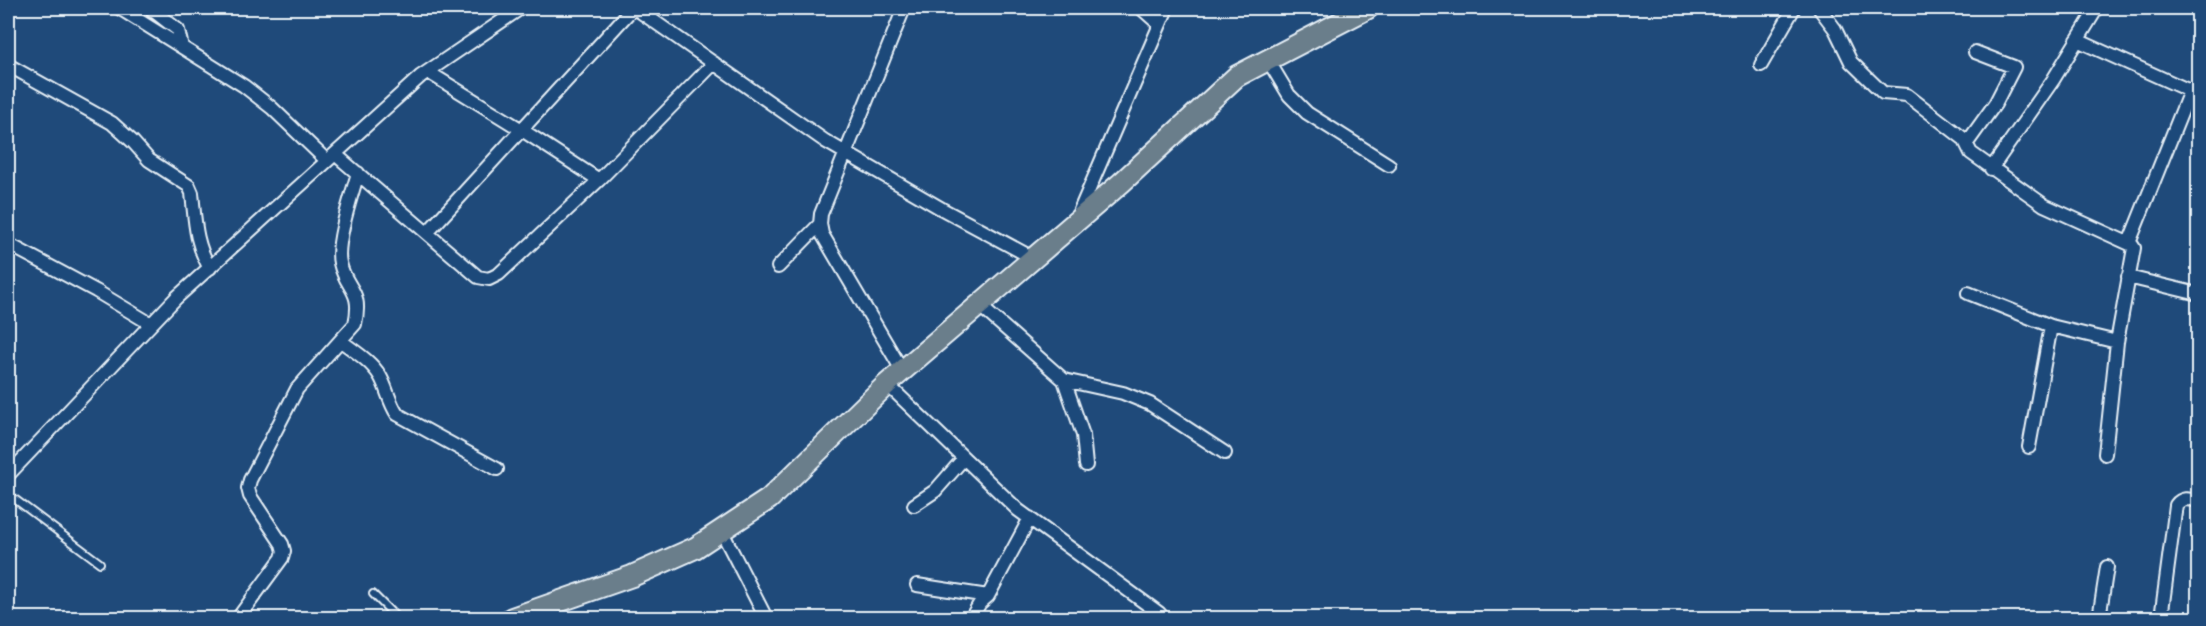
<svg xmlns="http://www.w3.org/2000/svg" width="2206" height="626" viewBox="0 0 2206 626" font-family="Delius,sans-serif">
  <rect width="100%" height="100%" fill="#1f4a7a"/>
  <filter id="ink" filterUnits="userSpaceOnUse"><feTurbulence type="fractalNoise" baseFrequency=".0167" numOctaves="2"/><feDisplacementMap in="SourceGraphic" scale="12" xChannelSelector="R" yChannelSelector="G"/><feConvolveMatrix kernelMatrix="1 2 1 2 8 2 1 2 1" color-interpolation-filters="sRGB"/></filter>
  <g filter="url(#ink)">
    <g fill="none" stroke-linecap="round" stroke-linejoin="round">
      <defs>
        <path id="service" d="M 8,494 L 100,563
          M 373,594 L 397,618"/>
        <path id="minor" d="M 119,8 L 244,86 L 272,108 L 327,161
          M 150,8 L 178,30 L 182,47
          M 635,8 L 825,141 L 942,209 L 1033,258
          M 1141,8 L 1159,24
          M 1819,8 L 1835,29 L 1851,62 L 1883,93 L 1907,95 L 1964,139 L 1971,153 L 2044,205 L 2132,245 L 2134,248 L 2117,342 L 2105,454
          M 2077,40 L 2190,91 L 2198,93
          M 1268,60 L 1289,95 L 1307,113 L 1389,165
          M 8,65 L 112,123 L 133,142 L 149,160 L 189,186 L 192,193 C 195,220 195,244 210,268
          M 1761,65 L 1794,8
          M 428,72 L 522,130 L 599,180
          M 1967,143 L 1995,104 L 2014,67 L 1975,52
          M 335,154 L 478,277 L 489,279 L 499,274 L 599,180 L 714,63
          M 1991,169 L 2053,80 L 2097,8
          M 1078,215 L 1167,8
          M 427,233 L 633,8
          M 2129,243 L 2190,91
          M 8,244 L 96,291 L 151,324
          M 778,267 L 820,224
          M 2128,277 L 2198,294
          M 1968,293 L 2051,326 L 2117,342
          M 979,305 L 1064,380 L 1123,393 L 1150,404 L 1225,453
          M 341,341 C 354,351 371,361 380,376 C 387,388 389,402 397,414 L 497,469
          M 902,370 L 822,234 L 820,224 L 821,214 L 904,8
          M 1064,380 L 1083,435 L 1086,465
          M 887,384 L 1018,510 L 1159,613 L 1163,618
          M 2029,447 L 2051,326
          M 8,475 L 176,298 L 421,76 L 521,8
          M 914,505 L 935,491 L 964,458
          M 721,530 L 766,618
          M 917,585 L 988,596
          M 238,618 L 282,558 L 284,551 L 282,544 L 250,496 L 248,488 L 250,480 L 297,389 L 355,324 C 363,289 346,290 340,263 C 335,244 352,194 358,173
          M 971,618 L 980,603 L 988,596 L 1030,518
          M 2099,618 L 2107,567
          M 2161,618 L 2176,505 C 2182,497 2189,499 2198,501"/>
        <path id="primary" d="M 512,618 L 632,576 L 695,548 L 769,499 L 887,384 L 1121,183 L 1237,76 L 1368,8"/>
      </defs>
      <use href="#service" stroke="#e8f1f8" stroke-width="10"/>
      <use href="#minor" stroke="#e8f1f8" stroke-width="16"/>
      <use href="#primary" stroke="#e8f1f8" stroke-width="24"/>
      <use href="#service" stroke="#1f4a7a" stroke-width="6"/>
      <use href="#minor" stroke="#1f4a7a" stroke-width="12"/>
      <use href="#primary" stroke="#6b7e8b" stroke-width="20"/>
    </g>
  </g>
  <rect width="2206" height="626" fill="none" stroke="#1f4a7a" stroke-width="30"/>
  <rect x="15" y="15" width="2176" height="596" fill="none" stroke="#e8f1f8" stroke-width="2" filter="url(#ink)"/>
</svg>
